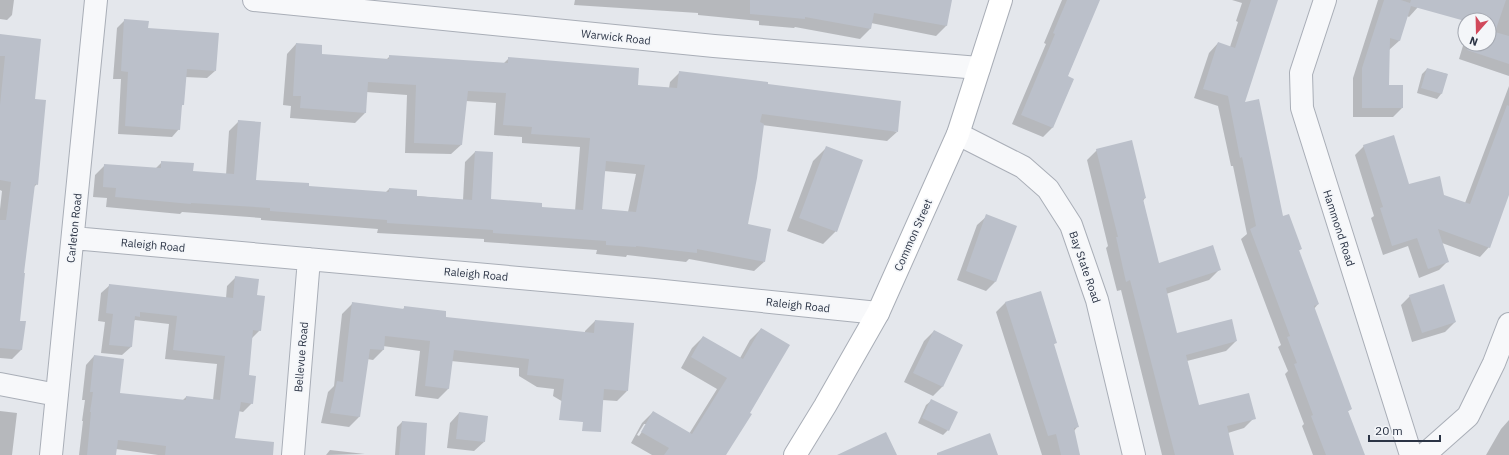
<svg xmlns="http://www.w3.org/2000/svg" width="1509" height="455" viewBox="0 0 1509 455" font-family="'IBM Plex Sans',sans-serif">
  <rect width="100%" height="100%" fill="#e4e7ec"/>
  <path fill="#0003" fill-rule="evenodd" d="M 0,0 L 14,0 L 12,15 L 7,20 L 0,19 Z
    M 575,0 L 951,0 L 946,26 L 936,36 L 871,23 L 870,29 L 860,39 L 795,27 L 794,28 L 759,25 L 759,21 L 698,15 L 698,13 L 574,5 Z
    M 1062,0 L 1099,0 L 1067,77 L 1073,80 L 1052,128 L 1043,137 L 1012,124 L 1046,44 L 1044,43 Z
    M 1232,0 L 1277,0 L 1243,103 L 1282,218 L 1301,249 L 1298,251 L 1318,304 L 1314,309 L 1351,409 L 1347,412 L 1363,455 L 1313,455 L 1302,426 L 1304,424 L 1285,374 L 1288,371 L 1278,347 L 1281,345 L 1241,239 L 1247,234 L 1233,166 L 1231,166 L 1218,106 L 1194,98 L 1209,53 L 1218,43 L 1230,47 L 1238,22 L 1236,21 L 1242,3 Z
    M 1378,0 L 1420,0 L 1418,7 L 1409,17 L 1407,16 L 1399,41 L 1389,50 L 1388,86 L 1402,108 L 1393,117 L 1353,117 L 1353,78 Z
    M 1475,0 L 1509,0 L 1509,76 L 1459,59 L 1465,39 L 1465,44 L 1489,44 L 1489,20 L 1468,20 Z
    M 125,20 L 147,29 L 215,71 L 207,78 L 185,77 L 183,104 L 181,107 L 179,129 L 172,137 L 118,134 L 121,79 L 113,79 L 117,28 Z
    M 0,35 L 33,100 L 37,184 L 33,188 L 23,274 L 19,321 L 21,350 L 12,359 L 0,358 L 0,209 L 2,191 L 0,190 Z
    M 296,44 L 320,55 L 386,60 L 390,56 L 503,64 L 509,58 L 636,86 L 669,88 L 670,82 L 680,72 L 767,85 L 897,132 L 887,141 L 762,125 L 747,225 L 764,262 L 754,271 L 689,259 L 686,262 L 627,255 L 626,257 L 596,254 L 597,250 L 484,242 L 484,239 L 377,233 L 378,229 L 261,220 L 261,218 L 182,212 L 180,214 L 106,207 L 107,198 L 93,197 L 95,175 L 105,165 L 155,169 L 162,162 L 192,172 L 226,175 L 229,131 L 239,121 L 255,181 L 308,187 L 385,193 L 389,189 L 416,196 L 463,200 L 465,162 L 475,152 L 489,200 L 541,208 L 575,211 L 580,147 L 522,143 L 522,137 L 494,135 L 496,103 L 466,101 L 461,145 L 451,154 L 405,153 L 407,95 L 366,92 L 365,113 L 355,123 L 290,118 L 291,106 L 283,105 L 287,54 ZM 604,171 L 636,174 L 628,212 L 600,210 Z
    M 1427,69 L 1447,74 L 1441,94 L 1437,99 L 1417,93 L 1422,74 Z
    M 1509,86 L 1509,189 L 1489,247 L 1480,257 L 1442,243 L 1448,261 L 1439,270 L 1419,278 L 1408,246 L 1383,255 L 1371,218 L 1374,216 L 1355,155 L 1364,146 L 1409,185 L 1465,203 Z
    M 826,148 L 836,231 L 823,244 L 787,231 L 813,161 Z
    M 1097,150 L 1145,198 L 1143,201 L 1158,264 L 1219,270 L 1209,280 L 1166,294 L 1176,334 L 1236,341 L 1226,351 L 1187,361 L 1198,406 L 1254,418 L 1244,428 L 1228,433 L 1233,455 L 1162,455 L 1121,290 L 1117,291 L 1106,248 L 1108,246 L 1087,160 Z
    M 987,216 L 995,282 L 986,291 L 957,280 L 977,225 Z
    M 236,277 L 256,296 L 260,330 L 251,339 L 248,376 L 252,403 L 243,412 L 238,411 L 234,439 L 242,455 L 158,455 L 116,449 L 115,455 L 79,455 L 83,421 L 82,421 L 85,400 L 82,400 L 86,365 L 94,356 L 119,394 L 182,401 L 186,397 L 213,400 L 217,364 L 165,359 L 169,324 L 135,320 L 133,322 L 131,347 L 122,355 L 101,353 L 105,322 L 98,321 L 101,293 L 110,285 L 226,298 L 227,286 Z
    M 1040,292 L 1056,342 L 1053,345 L 1078,426 L 1074,431 L 1079,455 L 1042,455 L 996,312 L 1005,303 Z
    M 1410,296 L 1455,322 L 1445,332 L 1412,342 L 1401,305 Z
    M 352,304 L 402,310 L 405,307 L 445,318 L 585,333 L 585,331 L 595,321 L 627,391 L 617,401 L 602,400 L 592,419 L 553,396 L 554,389 L 537,387 L 519,376 L 519,368 L 451,361 L 448,389 L 438,399 L 415,396 L 420,351 L 383,346 L 383,350 L 373,360 L 367,359 L 359,417 L 349,427 L 321,423 L 328,392 L 334,386 L 342,314 Z
    M 761,329 L 725,455 L 652,455 L 631,443 L 642,423 L 653,412 L 689,434 L 717,389 L 681,368 L 692,348 L 703,337 L 740,358 L 750,340 ZM 644,424 L 647,424 L 639,436 L 637,435 Z
    M 934,331 L 962,345 L 942,387 L 933,396 L 904,382 L 924,341 Z
    M 931,401 L 948,430 L 943,435 L 918,423 L 926,405 Z
    M 0,411 L 17,413 L 12,455 L 0,455 Z
    M 459,413 L 484,442 L 474,451 L 447,448 L 450,423 Z
    M 1509,420 L 1509,455 L 1486,455 L 1501,429 Z
    M 402,422 L 423,455 L 395,455 L 397,427 Z
    M 330,450 L 365,454 L 326,455 Z"/>
  <path fill="#bbc0ca" fill-rule="evenodd" d="M 750,0 L 952,0 L 947,26 L 874,13 L 871,29 L 805,17 L 805,19 L 750,14 Z
    M 1067,0 L 1100,0 L 1068,76 L 1074,79 L 1053,128 L 1021,115 L 1055,34 L 1053,33 Z
    M 1251,0 L 1278,0 L 1245,102 L 1259,99 L 1283,216 L 1289,214 L 1302,249 L 1299,250 L 1319,304 L 1314,306 L 1352,409 L 1348,411 L 1365,455 L 1326,455 L 1311,416 L 1313,415 L 1294,364 L 1297,363 L 1287,337 L 1290,336 L 1250,229 L 1256,226 L 1242,157 L 1240,158 L 1228,96 L 1203,89 L 1218,42 L 1235,48 Z
    M 1384,0 L 1401,0 L 1410,3 L 1411,0 L 1506,0 L 1495,32 L 1509,36 L 1509,64 L 1467,50 L 1469,44 L 1489,44 L 1489,20 L 1465,20 L 1465,21 L 1411,6 L 1400,41 L 1390,38 L 1389,85 L 1403,85 L 1403,108 L 1362,108 L 1362,68 Z
    M 124,19 L 149,21 L 148,28 L 219,33 L 216,71 L 187,69 L 184,105 L 182,105 L 180,130 L 125,126 L 128,72 L 121,71 Z
    M 0,34 L 41,39 L 35,99 L 46,100 L 38,185 L 35,184 L 24,273 L 25,273 L 20,321 L 26,321 L 22,350 L 0,348 L 0,220 L 6,220 L 11,182 L 0,180 L 0,105 L 5,56 L 0,56 Z
    M 296,43 L 322,45 L 322,54 L 389,59 L 389,55 L 508,63 L 508,57 L 639,68 L 638,85 L 677,88 L 679,71 L 768,82 L 768,84 L 901,101 L 898,132 L 762,114 L 760,122 L 764,124 L 757,178 L 748,224 L 771,229 L 765,262 L 697,249 L 697,253 L 636,246 L 636,247 L 606,245 L 606,241 L 493,233 L 493,230 L 387,223 L 387,220 L 270,211 L 270,208 L 191,203 L 191,204 L 115,197 L 116,188 L 103,187 L 104,164 L 161,168 L 161,161 L 194,163 L 193,171 L 234,174 L 238,120 L 261,122 L 256,180 L 309,183 L 309,186 L 389,192 L 389,188 L 417,190 L 417,196 L 472,200 L 475,151 L 493,152 L 491,199 L 542,203 L 542,207 L 583,210 L 590,138 L 531,134 L 532,127 L 503,125 L 506,93 L 468,91 L 462,145 L 414,143 L 416,85 L 368,82 L 366,113 L 300,108 L 301,96 L 293,96 ZM 606,161 L 645,165 L 636,212 L 602,209 Z
    M 1427,68 L 1448,74 L 1442,94 L 1421,88 Z
    M 1507,105 L 1509,106 L 1509,195 L 1490,248 L 1438,229 L 1449,262 L 1428,269 L 1417,238 L 1392,246 L 1380,208 L 1383,207 L 1363,145 L 1394,135 L 1409,184 L 1440,176 L 1444,195 L 1470,204 Z
    M 1132,140 L 1146,198 L 1143,199 L 1159,263 L 1213,245 L 1221,270 L 1166,288 L 1177,333 L 1232,319 L 1237,341 L 1186,355 L 1199,405 L 1249,393 L 1256,419 L 1227,426 L 1234,455 L 1175,455 L 1130,280 L 1126,282 L 1116,237 L 1118,237 L 1096,149 Z
    M 826,146 L 863,160 L 837,232 L 799,218 Z
    M 986,214 L 1017,226 L 996,282 L 966,271 Z
    M 235,276 L 259,279 L 257,295 L 265,296 L 261,331 L 253,330 L 249,375 L 256,376 L 253,404 L 241,402 L 235,438 L 274,442 L 273,455 L 165,455 L 166,446 L 118,440 L 116,455 L 87,455 L 91,412 L 90,412 L 93,392 L 90,392 L 94,355 L 124,359 L 120,393 L 186,400 L 186,396 L 220,400 L 225,356 L 173,350 L 177,316 L 140,312 L 140,317 L 135,316 L 132,347 L 109,345 L 113,314 L 106,313 L 109,284 L 233,298 Z
    M 1444,284 L 1456,322 L 1422,333 L 1409,295 Z
    M 1041,291 L 1057,343 L 1054,344 L 1079,427 L 1074,428 L 1080,455 L 1061,455 L 1056,434 L 1048,436 L 1005,302 Z
    M 352,302 L 404,309 L 404,306 L 446,311 L 446,317 L 594,333 L 595,320 L 634,323 L 628,391 L 604,389 L 601,432 L 582,431 L 583,422 L 559,420 L 564,379 L 527,375 L 529,359 L 454,350 L 449,389 L 425,386 L 430,341 L 385,336 L 384,350 L 370,349 L 360,417 L 330,413 L 337,381 L 343,382 Z
    M 761,328 L 790,345 L 750,413 L 752,414 L 726,455 L 664,455 L 669,448 L 641,432 L 653,411 L 692,434 L 727,378 L 691,357 L 703,336 L 743,359 Z
    M 934,330 L 963,345 L 943,387 L 913,373 Z
    M 931,399 L 958,412 L 949,431 L 922,418 Z
    M 459,412 L 488,416 L 485,442 L 456,439 Z
    M 402,421 L 427,423 L 425,455 L 399,455 Z
    M 886,432 L 897,455 L 837,455 Z
    M 990,433 L 998,455 L 937,455 L 937,453 Z"/>
  <g fill="none" stroke-linecap="round" stroke-linejoin="round">
    <defs>
      <path id="minor" d="M 254,0 L 714,46 L 979,68
        M 1325,0 L 1301,73 L 1302,108 L 1411,455
        M 958,134 L 1023,167 L 1048,189 L 1071,225 L 1097,300 L 1134,455
        M 73,238 L 654,290 L 878,313
        M 0,384 L 57,395
        M 51,455 L 96,0
        M 293,455 L 309,259
        M 1424,455 L 1468,416 L 1494,363 L 1509,324"/>
      <path id="secondary" d="M 795,455 L 825,406 L 878,313 L 958,134 L 1001,0"/>
    </defs>
    <use href="#minor" stroke="#a9aeb7" stroke-width="24"/>
    <use href="#secondary" stroke="#a9aeb7" stroke-width="24"/>
    <use href="#minor" stroke="#f7f8fa" stroke-width="22"/>
    <use href="#secondary" stroke="#fff" stroke-width="22"/>
  </g>
  <g text-anchor="middle" dominant-baseline="central" stroke-width="3.5" stroke-linejoin="round" paint-order="stroke">
    <g font-size="11" fill="#2b3445" stroke="#f4f6f9">
      <text transform="translate(616 37) rotate(6)">Warwick Road</text>
      <text transform="translate(74 228) rotate(-84)">Carleton Road</text>
      <text transform="translate(1339 228) rotate(72)">Hammond Road</text>
      <text transform="translate(913 235) rotate(-66)">Common Street</text>
      <text transform="translate(153 245) rotate(5)">Raleigh Road</text>
      <text transform="translate(1085 267) rotate(71)">Bay State Road</text>
      <text transform="translate(476 274) rotate(5)">Raleigh Road</text>
      <text transform="translate(798 305) rotate(6)">Raleigh Road</text>
      <text transform="translate(301 357) rotate(-85)">Bellevue Road</text>
    </g>
  </g>
  <g transform="translate(1477 32) rotate(200)"><circle r="19" fill="#f4f6f9" stroke="#a4a8b1"/>
  <path d="M0-3L7 15L0 10L-7 15Z" fill="#d1495b"/>
  <text y="-6" font-size="11" font-weight="bold" text-anchor="middle" fill="#2b3445">N</text>
  </g>
  <path d="M1369 435v6h71v-6" fill="none" stroke="#2b3445" stroke-width="2"/>
  <text x="1375" y="435" font-size="12" fill="#2b3445" stroke="#f4f6f9" stroke-width="3" paint-order="stroke">20 m</text>
</svg>
